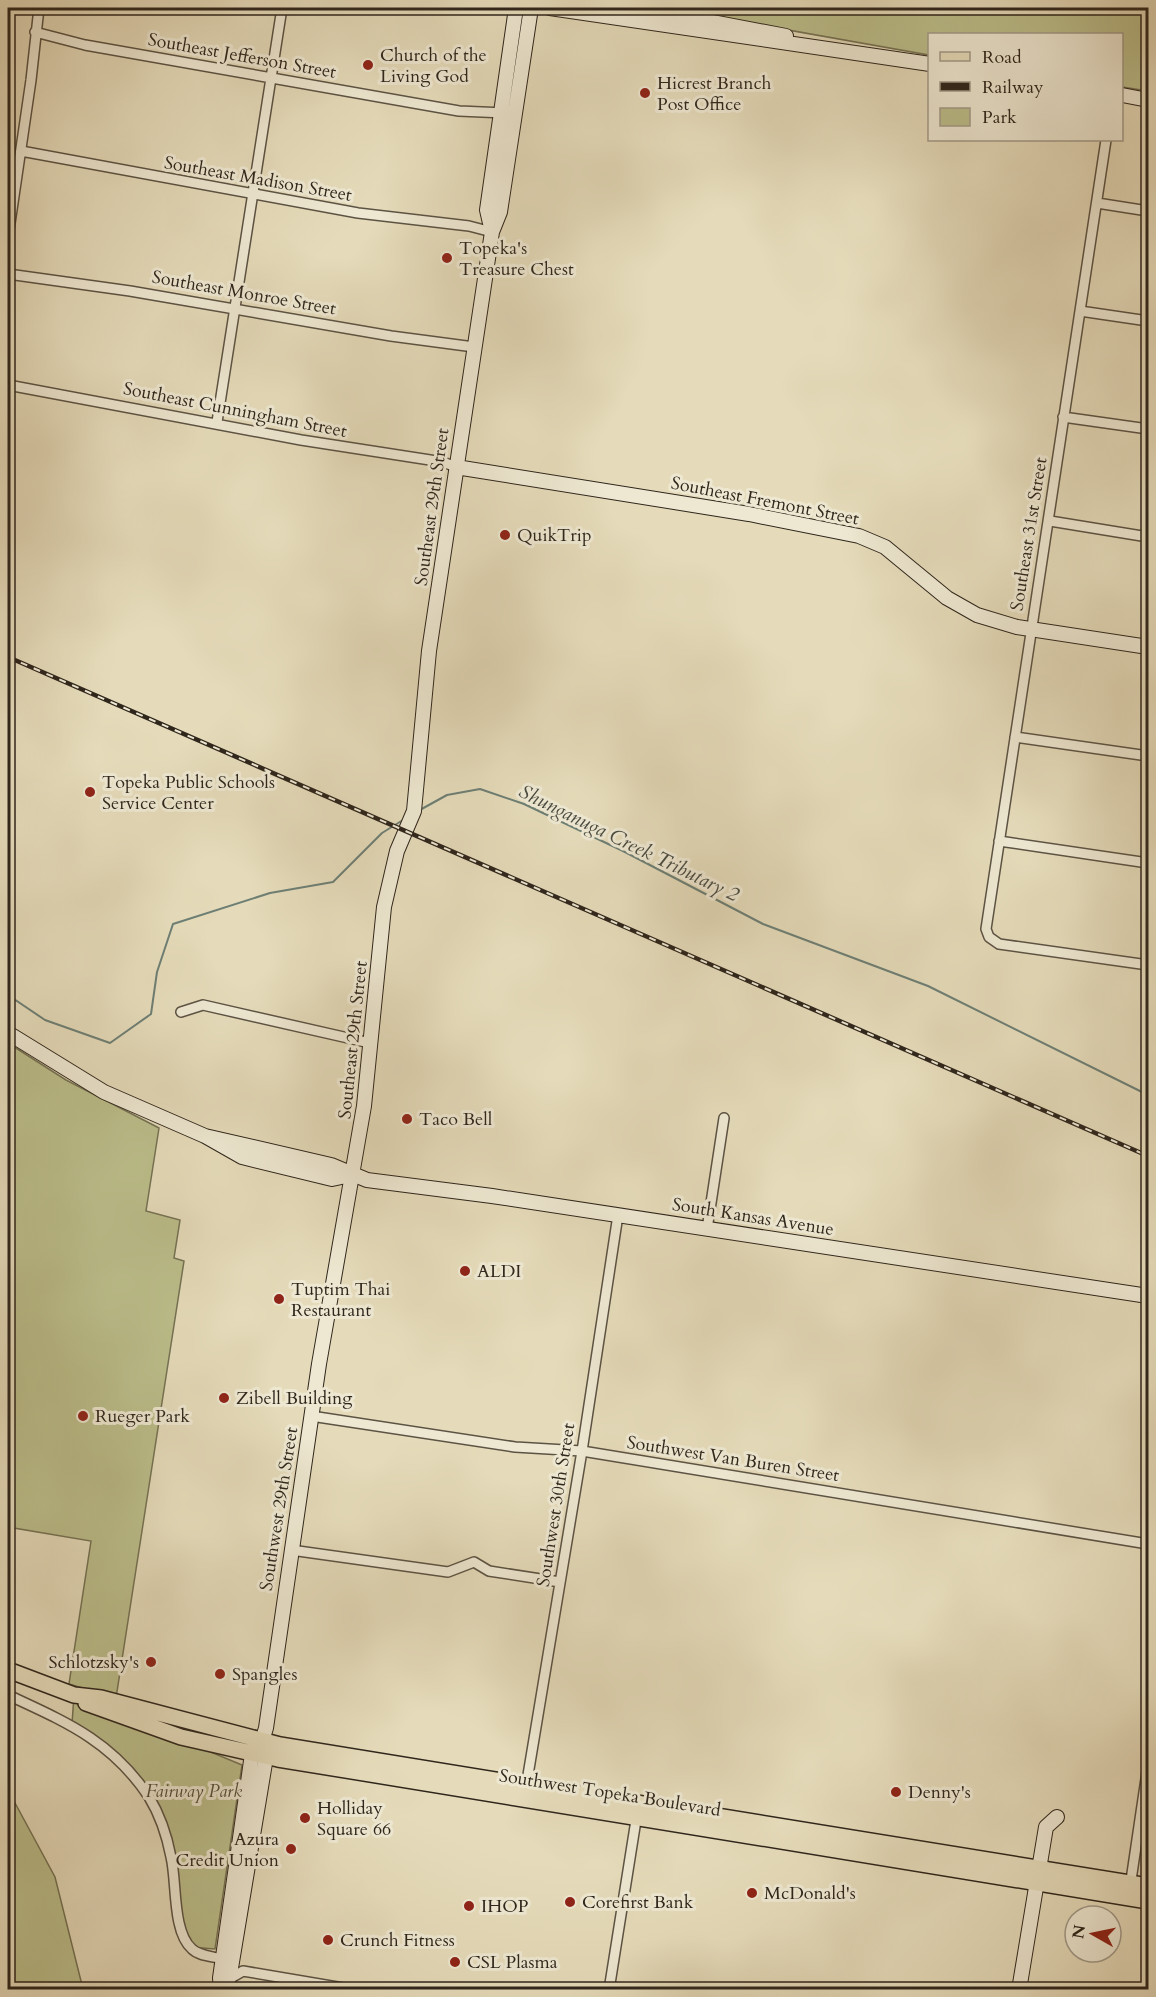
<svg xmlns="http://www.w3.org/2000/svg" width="1156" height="1997" viewBox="0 0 1156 1997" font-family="Cardo,serif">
  <rect width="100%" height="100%" fill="#e5dbba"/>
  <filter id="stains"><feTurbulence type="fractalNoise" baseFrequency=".00333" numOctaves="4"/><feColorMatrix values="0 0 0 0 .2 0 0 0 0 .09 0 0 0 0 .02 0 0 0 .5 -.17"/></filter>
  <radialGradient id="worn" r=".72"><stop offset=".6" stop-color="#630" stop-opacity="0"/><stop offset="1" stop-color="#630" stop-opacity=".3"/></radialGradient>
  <path fill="#bbbe8b" stroke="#757254" stroke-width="1.5" d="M 664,8 L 1148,8 L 1148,91 L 1122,87 L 1122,34 L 930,34 L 929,55 Z
    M 8,1043 L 66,1080 L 159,1128 L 146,1211 L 180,1220 L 174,1258 L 184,1261 L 116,1698 L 69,1684 L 91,1541 L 8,1527 Z
    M 74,1695 L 242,1765 L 215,1949 L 189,1947 L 177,1912 L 172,1858 L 153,1804 L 112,1752 L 72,1724 Z
    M 8,1790 L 55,1877 L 83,1989 L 8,1989 Z"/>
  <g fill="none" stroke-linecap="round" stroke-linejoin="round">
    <path stroke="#6d7f75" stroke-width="2" d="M 418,811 L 447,795 L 480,789 L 524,804 L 623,851 L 763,924 L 928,986 L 1148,1095
      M 8,995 L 45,1020 L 110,1043 L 151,1014 L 157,972 L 173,924 L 270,893 L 333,882 L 382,833 L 403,820"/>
    <defs>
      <path id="street" d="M 35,32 L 85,45 L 459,111 L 505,113
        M 1106,140 L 986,929 L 989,937 L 999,944 L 1148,965
        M 21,151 L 358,213 L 469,226 L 492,232
        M 1097,203 L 1148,211
        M 8,237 L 31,80 L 39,8
        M 8,274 L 130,291 L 391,336 L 474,347
        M 1080,311 L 1148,321
        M 8,385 L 301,440 L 443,462 L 456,467
        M 1063,417 L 1148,429
        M 217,422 L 282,8
        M 1050,521 L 1148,537
        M 1015,737 L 1148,756
        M 999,841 L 1148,863
        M 181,1012 L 203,1005 L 370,1043
        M 707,1229 L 724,1118
        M 311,1416 L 515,1447 L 582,1451 L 1148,1544
        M 291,1550 L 448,1572 L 474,1562 L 489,1571 L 560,1582
        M 8,1695 C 66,1722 112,1741 149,1797 C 160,1815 167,1836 171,1857 C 177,1881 172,1932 192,1949 C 199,1956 212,1956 222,1959
        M 526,1787 L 582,1451 L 618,1215
        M 1130,1887 L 1148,1765
        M 229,1979 L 243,1971 L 355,1990
        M 609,1990 L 637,1814"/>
      <path id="secondary" d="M 550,8 L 930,64
        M 639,8 L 786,36
        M 1122,95 L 1148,100
        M 492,232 L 487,210 L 516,8
        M 456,467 L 749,514 L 859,536 L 885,547 L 947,598 L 977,615 L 1017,627 L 1148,647
        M 8,1033 L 104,1092 L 205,1136 L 242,1157 L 332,1179 L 351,1175
        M 205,1136 L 331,1165 L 367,1180 L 492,1196 L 1148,1296
        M 221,1990 L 220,1978 L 252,1754 L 262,1741 L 266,1728 L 319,1364 L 364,1106 L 384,907 L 397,851 L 414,811 L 429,651 L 492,232 L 500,212 L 531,8
        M 225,1990 L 230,1974 L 266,1757 L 263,1746
        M 1019,1990 L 1046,1827 L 1057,1817"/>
      <path id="primary" d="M 8,1670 L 74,1695 L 101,1698 L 280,1745 L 1148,1886
        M 86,1703 L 181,1737 L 278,1759 L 1148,1901"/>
    </defs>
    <use href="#street" stroke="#5c5344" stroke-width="12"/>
    <use href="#secondary" stroke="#2f261c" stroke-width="16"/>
    <use href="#primary" stroke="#2f261c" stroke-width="18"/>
    <use href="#street" stroke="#eee8d2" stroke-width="9"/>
    <use href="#secondary" stroke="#eee8d2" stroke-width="14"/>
    <use href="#primary" stroke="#e5dbba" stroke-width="15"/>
    <defs>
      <path id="rail" d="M 8,657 L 1148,1156"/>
    </defs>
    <use href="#rail" stroke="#2f261c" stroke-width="4.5"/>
    <use href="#rail" stroke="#eee8d2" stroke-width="2" stroke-dasharray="7" stroke-linecap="butt"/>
  </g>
  <g fill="#8f2418" stroke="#eee8d2" stroke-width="2">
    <circle cx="368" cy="65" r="6"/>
    <circle cx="645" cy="93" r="6"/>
    <circle cx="447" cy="258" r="6"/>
    <circle cx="505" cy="535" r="6"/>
    <circle cx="90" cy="792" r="6"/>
    <circle cx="407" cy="1119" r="6"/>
    <circle cx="465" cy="1271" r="6"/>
    <circle cx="279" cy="1299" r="6"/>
    <circle cx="224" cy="1398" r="6"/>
    <circle cx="83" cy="1416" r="6"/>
    <circle cx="151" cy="1662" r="6"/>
    <circle cx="220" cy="1674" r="6"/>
    <circle cx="896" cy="1792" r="6"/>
    <circle cx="305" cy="1818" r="6"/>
    <circle cx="291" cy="1849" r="6"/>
    <circle cx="752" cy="1893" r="6"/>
    <circle cx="570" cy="1902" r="6"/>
    <circle cx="469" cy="1906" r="6"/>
    <circle cx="328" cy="1940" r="6"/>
    <circle cx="455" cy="1962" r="6"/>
  </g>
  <g text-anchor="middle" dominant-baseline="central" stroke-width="6" stroke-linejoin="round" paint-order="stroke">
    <g font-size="18" fill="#2f261c" stroke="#eee8d2" text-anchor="start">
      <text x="380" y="55">Church of the<tspan x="380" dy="21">Living God</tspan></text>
      <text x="657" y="83">Hicrest Branch<tspan x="657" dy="21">Post Office</tspan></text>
      <text x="459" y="248">Topeka's<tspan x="459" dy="21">Treasure Chest</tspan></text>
      <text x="517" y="535">QuikTrip</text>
      <text x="102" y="782">Topeka Public Schools<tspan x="102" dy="21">Service Center</tspan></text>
      <text x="419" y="1119">Taco Bell</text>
      <text x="477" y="1271">ALDI</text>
      <text x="291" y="1289">Tuptim Thai<tspan x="291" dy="21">Restaurant</tspan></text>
      <text x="236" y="1398">Zibell Building</text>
      <text x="95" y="1416">Rueger Park</text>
      <text x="139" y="1662" text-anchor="end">Schlotzsky's</text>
      <text x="232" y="1674">Spangles</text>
      <text x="908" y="1792">Denny's</text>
      <text x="317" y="1808">Holliday<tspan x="317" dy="21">Square 66</tspan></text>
      <text x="279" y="1839" text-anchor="end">Azura<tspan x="279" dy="21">Credit Union</tspan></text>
      <text x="764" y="1893">McDonald's</text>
      <text x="582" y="1902">Corefirst Bank</text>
      <text x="481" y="1906">IHOP</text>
      <text x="340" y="1940">Crunch Fitness</text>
      <text x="467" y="1962">CSL Plasma</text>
    </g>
    <g font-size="18" fill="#2f261c" stroke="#eee8d2">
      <text transform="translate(242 56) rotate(10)">Southeast Jefferson Street</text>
      <text transform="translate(258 179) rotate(10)">Southeast Madison Street</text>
      <text transform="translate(244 293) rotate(10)">Southeast Monroe Street</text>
      <text transform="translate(235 410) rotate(11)">Southeast Cunningham Street</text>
      <text transform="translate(765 501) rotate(11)">Southeast Fremont Street</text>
      <text transform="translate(432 507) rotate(-82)">Southeast 29th Street</text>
      <text transform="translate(1029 534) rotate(-81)">Southeast 31st Street</text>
      <text transform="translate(353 1040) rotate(-84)">Southeast 29th Street</text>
      <text transform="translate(753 1217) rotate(9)">South Kansas Avenue</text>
      <text transform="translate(733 1459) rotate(9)">Southwest Van Buren Street</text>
      <text transform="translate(556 1505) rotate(-81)">Southwest 30th Street</text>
      <text transform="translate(279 1509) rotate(-81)">Southwest 29th Street</text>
      <text transform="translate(610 1793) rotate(9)">Southwest Topeka Boulevard</text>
    </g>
    <g font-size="18" font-style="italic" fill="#524c38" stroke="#eee8d2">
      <text x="194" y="1791">Fairway Park</text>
    </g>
    <g font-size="20" font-style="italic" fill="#494b41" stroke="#eee8d2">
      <text transform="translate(629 843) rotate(26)">Shunganuga Creek Tributary 2</text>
    </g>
  </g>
  <rect width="1156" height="1997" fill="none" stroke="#e5dbba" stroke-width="30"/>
  <rect x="9" y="9" width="1138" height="1979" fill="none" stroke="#2f261c" stroke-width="3"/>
  <rect x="15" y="15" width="1126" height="1967" fill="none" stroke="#2f261c" stroke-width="1.5"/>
  <rect x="928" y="33" width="195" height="108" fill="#eee8d2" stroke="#a29a89" stroke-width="1.5"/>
  <rect x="940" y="52" width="30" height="9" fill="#e5dbba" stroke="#a29a89" stroke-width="1.5"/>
  <text x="982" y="63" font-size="18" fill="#2f261c">Road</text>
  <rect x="940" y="82" width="30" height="9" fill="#2f261c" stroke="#a29a89" stroke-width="1.5"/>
  <text x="982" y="93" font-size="18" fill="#2f261c">Railway</text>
  <rect x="940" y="108" width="30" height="18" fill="#bbbe8b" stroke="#a29a89" stroke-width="1.5"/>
  <text x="982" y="123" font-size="18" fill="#2f261c">Park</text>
  <g transform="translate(1093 1934) rotate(279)"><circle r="28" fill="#eee8d2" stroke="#a29a89" stroke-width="1.5"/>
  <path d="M0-4.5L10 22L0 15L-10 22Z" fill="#8f2418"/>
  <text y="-9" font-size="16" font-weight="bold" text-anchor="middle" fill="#2f261c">N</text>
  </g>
  <rect width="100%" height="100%" filter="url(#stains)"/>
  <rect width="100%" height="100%" fill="url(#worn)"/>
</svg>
